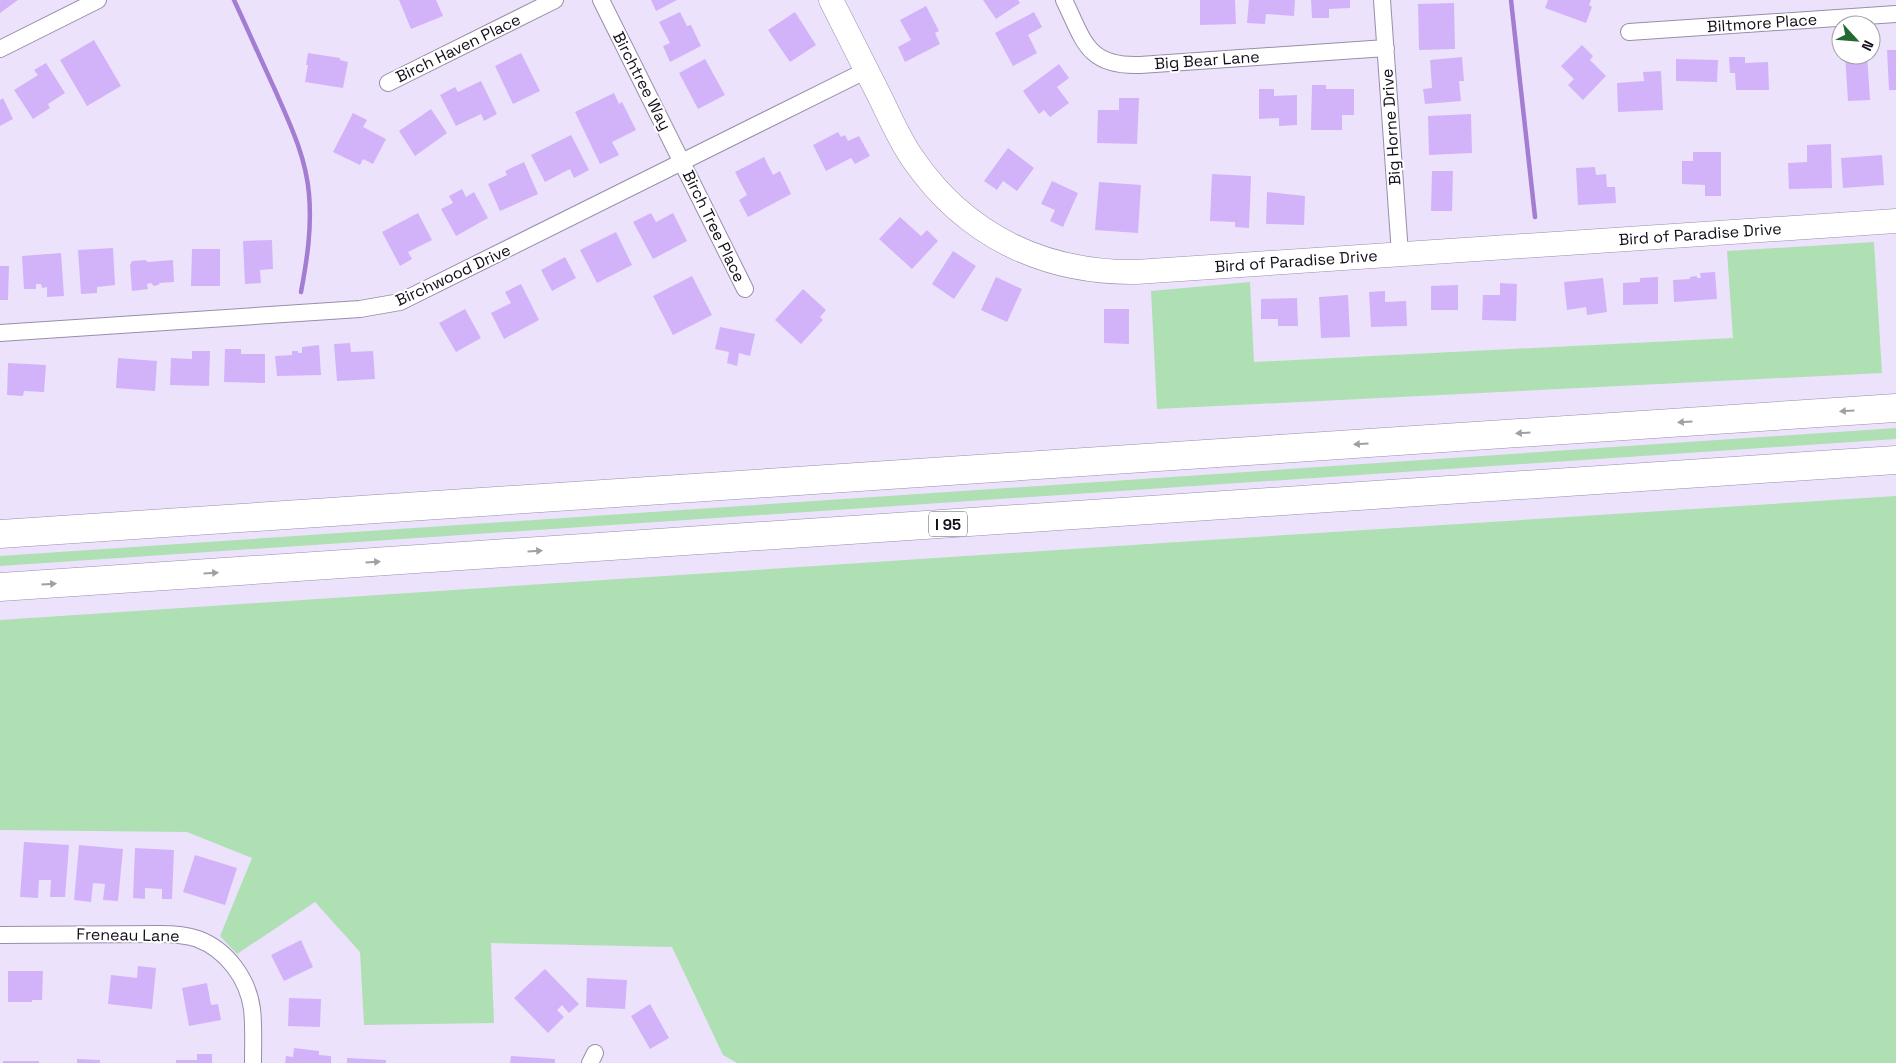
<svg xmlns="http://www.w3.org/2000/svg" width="1896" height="1063" viewBox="0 0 1896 1063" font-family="'Space Grotesk',sans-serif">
  <rect width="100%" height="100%" fill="#ede2fc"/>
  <path fill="#afe0b3" d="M 1874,242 L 1882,373 L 1157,409 L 1151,291 L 1250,282 L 1254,362 L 1733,338 L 1727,251 Z
    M 1896,428 L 1896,439 L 0,566 L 0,556 Z
    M 1896,496 L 1896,1063 L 737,1063 L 723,1055 L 672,947 L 491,943 L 494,1023 L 364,1025 L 360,952 L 315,902 L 237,954 L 220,936 L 252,858 L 187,832 L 0,830 L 0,620 L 1193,541 Z"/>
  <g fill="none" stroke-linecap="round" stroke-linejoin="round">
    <path stroke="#a47dd2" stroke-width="4.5" d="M 234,0 C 248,30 261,60 275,90 C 290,124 306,157 309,194 C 312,228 307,260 301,292
      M 1511,0 L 1535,217"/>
  </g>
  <path fill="#d2b3fa" d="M 0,0 L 18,0 L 0,13 Z
    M 399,0 L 436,0 L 443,16 L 411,29 Z
    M 651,0 L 677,0 L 656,11 Z
    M 983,0 L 1018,0 L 1020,3 L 996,19 Z
    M 1200,0 L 1235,0 L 1236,24 L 1200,25 Z
    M 1249,0 L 1295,0 L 1294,16 L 1266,14 L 1265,24 L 1247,23 Z
    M 1311,0 L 1350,0 L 1350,8 L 1329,9 L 1329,18 L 1312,18 Z
    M 1548,0 L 1591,0 L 1589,5 L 1592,7 L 1586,23 L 1545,8 Z
    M 1454,3 L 1455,49 L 1419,50 L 1418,4 Z
    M 926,6 L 939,31 L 935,33 L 940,44 L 905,62 L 898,47 L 911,40 L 900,20 Z
    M 680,12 L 687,26 L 691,25 L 701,46 L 670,62 L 663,46 L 670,43 L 659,22 Z
    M 795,12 L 816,45 L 790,62 L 768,30 Z
    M 1034,12 L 1042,27 L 1028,35 L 1037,53 L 1013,66 L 995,33 Z
    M 94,40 L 121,86 L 87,106 L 60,60 Z
    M 1582,45 L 1593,56 L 1590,60 L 1606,76 L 1583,100 L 1568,85 L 1574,79 L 1561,66 Z
    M 1887,50 L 1896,50 L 1896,90 L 1889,90 Z
    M 308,53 L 340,58 L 340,60 L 348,62 L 343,88 L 305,82 L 308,65 L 306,65 Z
    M 521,53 L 540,91 L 513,104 L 495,66 Z
    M 1845,55 L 1867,55 L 1870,100 L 1848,101 Z
    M 1462,57 L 1464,81 L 1459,81 L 1461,101 L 1425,104 L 1423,89 L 1432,88 L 1430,60 Z
    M 1729,57 L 1745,57 L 1745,63 L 1768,62 L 1769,90 L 1736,90 L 1735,73 L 1730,73 Z
    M 705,59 L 725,95 L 698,109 L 679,73 Z
    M 1676,59 L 1718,60 L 1717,82 L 1676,81 Z
    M 46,63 L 65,93 L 48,104 L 50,108 L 33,119 L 14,90 L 38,75 L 34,70 Z
    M 1059,64 L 1069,78 L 1057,87 L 1069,103 L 1050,117 L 1044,110 L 1039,114 L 1023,91 Z
    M 1661,71 L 1663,110 L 1618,112 L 1617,83 L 1644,81 L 1643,72 Z
    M 481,81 L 497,114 L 484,121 L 481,114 L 456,126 L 440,95 L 455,87 L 458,92 Z
    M 1312,85 L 1326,85 L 1326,89 L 1354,89 L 1354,115 L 1342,115 L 1342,130 L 1311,130 Z
    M 1259,89 L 1274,89 L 1274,96 L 1297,95 L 1297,125 L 1279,126 L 1279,118 L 1259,119 Z
    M 614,93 L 619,104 L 622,102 L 636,130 L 612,142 L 619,155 L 600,164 L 575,112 Z
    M 3,98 L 13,119 L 0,126 L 0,100 Z
    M 1119,98 L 1139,98 L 1137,144 L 1097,143 L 1098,110 L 1119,110 Z
    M 431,109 L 447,133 L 415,156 L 399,131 Z
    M 353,113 L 367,120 L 363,127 L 386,139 L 373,164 L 363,159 L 360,165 L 333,152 Z
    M 1471,114 L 1472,153 L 1429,155 L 1428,116 Z
    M 838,132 L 841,137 L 845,135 L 848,141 L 859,136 L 870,156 L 855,164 L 851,158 L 826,171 L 813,145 Z
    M 571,135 L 589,170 L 574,178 L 570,169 L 545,182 L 531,155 Z
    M 1831,144 L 1832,188 L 1789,189 L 1788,163 L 1807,162 L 1807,145 Z
    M 1008,148 L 1034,168 L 1017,191 L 1003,181 L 997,190 L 984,181 Z
    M 1693,152 L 1721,152 L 1721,196 L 1705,196 L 1705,185 L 1682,184 L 1682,161 L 1693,161 Z
    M 1882,155 L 1884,185 L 1843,188 L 1841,158 Z
    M 764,157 L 773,175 L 780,171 L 791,194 L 748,217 L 739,200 L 747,195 L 735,172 Z
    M 524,162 L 538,194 L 500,211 L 488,184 L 507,175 L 505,171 Z
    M 1595,167 L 1596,175 L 1606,174 L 1607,187 L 1615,187 L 1616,203 L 1578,205 L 1576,168 Z
    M 1432,171 L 1453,171 L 1452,211 L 1431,211 Z
    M 1212,174 L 1251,176 L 1249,228 L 1235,227 L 1235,222 L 1210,221 Z
    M 1052,181 L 1078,193 L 1063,227 L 1050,221 L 1055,210 L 1041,204 Z
    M 1099,182 L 1141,185 L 1138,233 L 1095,230 Z
    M 462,189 L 466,197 L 474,192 L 488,218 L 456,236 L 441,209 L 453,203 L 449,196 Z
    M 1267,192 L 1305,196 L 1304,225 L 1266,224 Z
    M 418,213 L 432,240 L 408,252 L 412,259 L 400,266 L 382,232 Z
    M 651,213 L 656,222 L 673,213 L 687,241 L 653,259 L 633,222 Z
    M 900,217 L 921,236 L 927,230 L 938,241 L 912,269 L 879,239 Z
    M 616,232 L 632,265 L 597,283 L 580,250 Z
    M 272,240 L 273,269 L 260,270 L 261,283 L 245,284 L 243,241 Z
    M 113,248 L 115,285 L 97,287 L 97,293 L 81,294 L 78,250 Z
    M 192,249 L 220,249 L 220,286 L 191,286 Z
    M 953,251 L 976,266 L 954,299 L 932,284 Z
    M 61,253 L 64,296 L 47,297 L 47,287 L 42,288 L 41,284 L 36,284 L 36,289 L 24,289 L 22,256 Z
    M 565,257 L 576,278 L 552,291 L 541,270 Z
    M 145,260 L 148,262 L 173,260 L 174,282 L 160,283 L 158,285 L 154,286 L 151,283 L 147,284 L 148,289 L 132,291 L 130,265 L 132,261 Z
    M 0,266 L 9,266 L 8,300 L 0,300 Z
    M 1715,272 L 1717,299 L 1674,302 L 1673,280 L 1690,279 L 1690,277 L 1697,276 L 1697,278 L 1701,278 L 1700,273 Z
    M 692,276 L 712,315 L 673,335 L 653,296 Z
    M 996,277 L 1022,289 L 1007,322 L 981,310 Z
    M 1658,277 L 1658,304 L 1623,305 L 1623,283 L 1640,282 L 1640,278 Z
    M 1603,278 L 1607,312 L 1587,315 L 1586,307 L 1567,310 L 1564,282 Z
    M 1500,283 L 1517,284 L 1516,321 L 1482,320 L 1483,295 L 1500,295 Z
    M 521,284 L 539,320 L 504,339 L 491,313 L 511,303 L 505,292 Z
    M 1458,285 L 1458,310 L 1431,310 L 1431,286 Z
    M 803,289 L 826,310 L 820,317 L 823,320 L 801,344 L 775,320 Z
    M 1385,291 L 1385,302 L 1406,301 L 1407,326 L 1371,327 L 1369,292 Z
    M 1348,295 L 1350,337 L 1321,338 L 1319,297 Z
    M 1297,298 L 1298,326 L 1278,326 L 1278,319 L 1261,319 L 1261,299 Z
    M 465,309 L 481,338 L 456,352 L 439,323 Z
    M 1104,309 L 1129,309 L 1129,344 L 1104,343 Z
    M 720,327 L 755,334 L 750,356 L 739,353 L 737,366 L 727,363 L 729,352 L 715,349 Z
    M 350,343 L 351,352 L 373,351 L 375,379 L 337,381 L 334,344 Z
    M 319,345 L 321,375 L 277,376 L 275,356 L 292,355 L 292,351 L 298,351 L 298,353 L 302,353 L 302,347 Z
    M 225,349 L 241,349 L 241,354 L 265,354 L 265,383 L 224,382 Z
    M 192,351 L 210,351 L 209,386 L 170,385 L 171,358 L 192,359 Z
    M 118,358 L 157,361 L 155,391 L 116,388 Z
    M 8,363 L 46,365 L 44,392 L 24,391 L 23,396 L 7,395 Z
    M 24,842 L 69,845 L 65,897 L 50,897 L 51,880 L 39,880 L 38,898 L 20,897 Z
    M 79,845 L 123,849 L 118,901 L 103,900 L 105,884 L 93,883 L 91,902 L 74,900 Z
    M 135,848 L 174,850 L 172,899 L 162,899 L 162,889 L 145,888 L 145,899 L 133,898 Z
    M 195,855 L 237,868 L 225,905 L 183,892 Z
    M 301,940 L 313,967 L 284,981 L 271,955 Z
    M 138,966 L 156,968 L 152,1009 L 108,1004 L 111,975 L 137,978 Z
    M 545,969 L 579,1004 L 569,1013 L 562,1005 L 557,1010 L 564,1017 L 548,1033 L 514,998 Z
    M 8,971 L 43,971 L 42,1000 L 32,1000 L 32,1002 L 8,1002 Z
    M 587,978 L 627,980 L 625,1009 L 586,1007 Z
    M 207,983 L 211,1005 L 218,1004 L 221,1020 L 189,1026 L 182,988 Z
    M 289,998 L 321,999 L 320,1027 L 288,1026 Z
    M 650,1004 L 669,1038 L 650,1049 L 631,1016 Z
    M 294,1048 L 319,1051 L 319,1055 L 331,1056 L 331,1063 L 285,1063 L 286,1056 L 293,1057 Z
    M 197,1054 L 212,1054 L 212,1063 L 176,1063 L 176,1060 L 197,1060 Z
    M 511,1056 L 555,1059 L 555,1063 L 510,1063 Z
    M 347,1058 L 386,1060 L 386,1063 L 347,1063 Z
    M 77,1059 L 100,1060 L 100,1063 L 77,1063 Z
    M 3,1061 L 39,1061 L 39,1063 L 3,1063 Z"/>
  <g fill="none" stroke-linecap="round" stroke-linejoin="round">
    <defs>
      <path id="street" d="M 601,0 L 745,289
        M 1064,0 C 1084,41 1087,67 1140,65 L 1386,48
        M 1382,0 L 1400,254
        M 1629,32 L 1896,14
        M 0,49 L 98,0
        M 388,83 L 555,0
        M 0,333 L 360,309 L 400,302 L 867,70
        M 0,935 L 160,934 C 173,934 186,935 198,939 C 227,950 248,979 252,1009 C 254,1027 253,1045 253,1063
        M 590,1063 L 595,1053"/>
      <path id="secondary" d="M 831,0 C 847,32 863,63 879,95 C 890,117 899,139 913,159 C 966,236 1044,273 1136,272 L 1896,221"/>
      <path id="highway" d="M 0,534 L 1896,408
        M 0,587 L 1896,460"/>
    </defs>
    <use href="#street" stroke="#9a8dab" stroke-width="18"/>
    <use href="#secondary" stroke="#9a8dab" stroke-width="25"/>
    <use href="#highway" stroke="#9a8dab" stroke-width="29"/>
    <use href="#street" stroke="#fff" stroke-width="16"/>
    <use href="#secondary" stroke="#fff" stroke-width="24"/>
    <use href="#highway" stroke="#fff" stroke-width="28"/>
  </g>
  <defs><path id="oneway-solid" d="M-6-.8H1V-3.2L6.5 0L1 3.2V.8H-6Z" transform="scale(1.25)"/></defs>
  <g fill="#a19fa3">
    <use href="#oneway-solid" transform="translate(1847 411) rotate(176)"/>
    <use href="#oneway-solid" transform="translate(1685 422) rotate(176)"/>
    <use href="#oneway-solid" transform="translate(1523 433) rotate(176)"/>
    <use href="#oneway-solid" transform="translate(1361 444) rotate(176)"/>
    <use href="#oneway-solid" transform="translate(535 551) rotate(-4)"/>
    <use href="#oneway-solid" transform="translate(373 562) rotate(-4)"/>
    <use href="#oneway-solid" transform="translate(211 573) rotate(-4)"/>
    <use href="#oneway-solid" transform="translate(49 584) rotate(-4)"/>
  </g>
  <g text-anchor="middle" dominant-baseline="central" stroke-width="4" stroke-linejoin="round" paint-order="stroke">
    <rect fill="#fff" stroke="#5a565e" stroke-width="1" x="929" y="511.5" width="38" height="25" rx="4"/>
    <g font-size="15" font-weight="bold" fill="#130e19">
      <text x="948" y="524">I 95</text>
    </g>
    <g font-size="16" fill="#130e19" stroke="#fff">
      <text transform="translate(1762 23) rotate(-4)">Biltmore Place</text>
      <text transform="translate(458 48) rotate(-26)">Birch Haven Place</text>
      <text transform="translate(1207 60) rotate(-4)">Big Bear Lane</text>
      <text transform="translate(642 81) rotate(63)">Birchtree Way</text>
      <text transform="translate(1391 127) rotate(-94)">Big Horne Drive</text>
      <text transform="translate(714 226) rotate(64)">Birch Tree Place</text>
      <text transform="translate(1700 234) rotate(-4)">Bird of Paradise Drive</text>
      <text transform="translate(1296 261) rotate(-4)">Bird of Paradise Drive</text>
      <text transform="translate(453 275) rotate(-25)">Birchwood Drive</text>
      <text transform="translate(128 935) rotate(1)">Freneau Lane</text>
    </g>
  </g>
  <g transform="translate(1856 40) rotate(116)"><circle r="24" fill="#ffffff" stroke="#a19fa3"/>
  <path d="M0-4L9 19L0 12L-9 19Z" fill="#266833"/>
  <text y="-8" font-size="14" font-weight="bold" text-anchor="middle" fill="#130e19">N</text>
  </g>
</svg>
